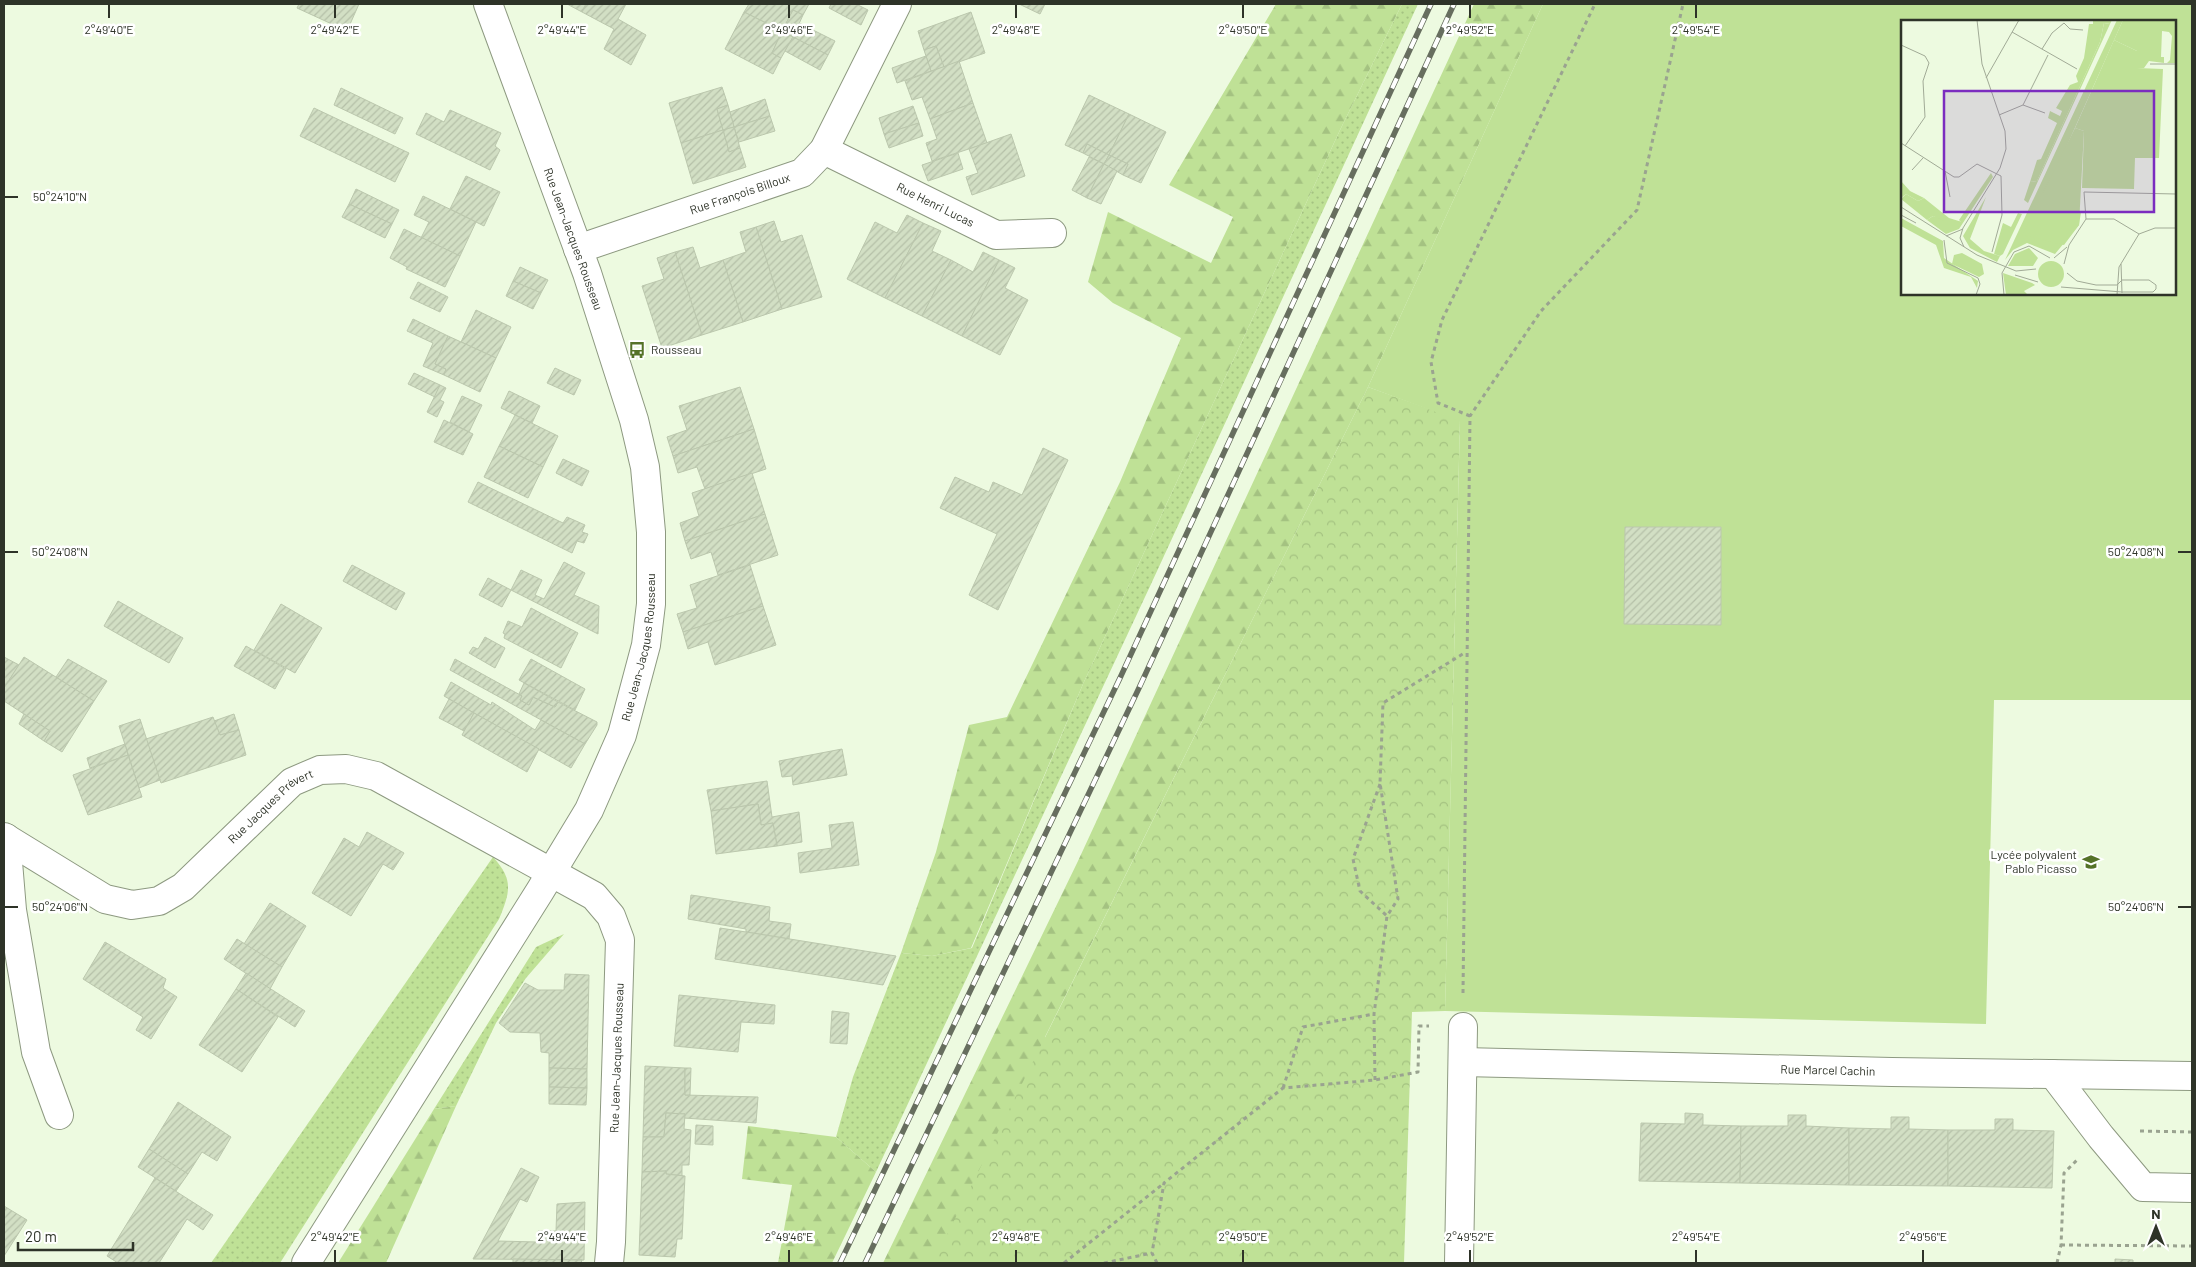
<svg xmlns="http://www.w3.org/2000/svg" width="2196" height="1267" font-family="Barlow,sans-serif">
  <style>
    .grass { fill: url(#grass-dots) }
    .forest { fill: url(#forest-firs) }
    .park { fill: url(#park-crowns) }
    .garden { fill: #bfe196; fill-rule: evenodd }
    .building { fill: url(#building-hatch); stroke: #bbc7ad }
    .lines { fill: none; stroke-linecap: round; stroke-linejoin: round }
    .minor-casing { stroke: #8d9980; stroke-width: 30 }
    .path { stroke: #9aa390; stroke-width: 3; stroke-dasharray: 4 4; stroke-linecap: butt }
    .minor { stroke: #fff; stroke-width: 28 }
    .rail-casing { stroke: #676e5f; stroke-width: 5.5 }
    .rail { stroke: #fff; stroke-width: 4; stroke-dasharray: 11; stroke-linecap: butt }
    .ticks { fill: none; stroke: #2e3328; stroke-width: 2 }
    .labels { text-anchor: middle; stroke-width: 5; stroke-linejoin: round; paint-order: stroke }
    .street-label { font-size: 12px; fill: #2e3328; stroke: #fff }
    .poi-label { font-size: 12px; fill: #2e3328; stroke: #fff; text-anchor: start }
    .inset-road { fill: none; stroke: #a1aa96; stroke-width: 1 }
    .view { fill: #7b2cbf; fill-opacity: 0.15; stroke: #7b2cbf; stroke-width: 2.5 }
    .inset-edge { fill: none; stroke: #2e3328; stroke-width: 2.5 }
    .ticks-label { font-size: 12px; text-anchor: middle; fill: #2e3328; stroke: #fff; stroke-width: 5; stroke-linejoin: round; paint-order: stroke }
  </style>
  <defs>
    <pattern id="grass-dots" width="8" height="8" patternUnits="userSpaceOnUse" patternTransform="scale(1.25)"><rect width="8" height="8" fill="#bfe196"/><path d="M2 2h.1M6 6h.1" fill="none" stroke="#a4c281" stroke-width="1.8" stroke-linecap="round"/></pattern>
    <pattern id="forest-firs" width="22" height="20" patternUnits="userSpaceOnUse" patternTransform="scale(1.25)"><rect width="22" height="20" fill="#bfe196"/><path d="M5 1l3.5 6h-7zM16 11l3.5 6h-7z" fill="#a4c281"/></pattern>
    <pattern id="park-crowns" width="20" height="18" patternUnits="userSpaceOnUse" patternTransform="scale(1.25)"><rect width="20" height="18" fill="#bfe196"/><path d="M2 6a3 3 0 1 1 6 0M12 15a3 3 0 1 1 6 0" fill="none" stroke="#a4c281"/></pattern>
    <pattern id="building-hatch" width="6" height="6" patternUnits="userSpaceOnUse" patternTransform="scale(1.25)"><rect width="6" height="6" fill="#d2dfc4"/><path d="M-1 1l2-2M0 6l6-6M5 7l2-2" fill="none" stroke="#b5c0a8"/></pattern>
  </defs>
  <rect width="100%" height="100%" fill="#edfae0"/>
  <!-- grass -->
  <g class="grass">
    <path d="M1402 4H1418L1152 582 876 1172 836 1137 853 1077 901 953 932 956 972 948 1083 684 1340 130Z"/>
    <path d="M493 857C514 880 510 892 499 919L280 1263H211Z"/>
    <path d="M564 934 526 978 496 1023 456 1106 434 1109 536 947Z"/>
  </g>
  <!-- forest -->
  <g class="forest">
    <path d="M1276 4H1402L1340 130 1083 684 971 948 932 956 901 953 936 852 969 725 1007 717 1120 482 1181 338 1113 303 1088 282 1108 212 1211 263 1233 217 1169 185Z"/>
    <path d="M1474 4H1543L1368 387 1045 1037 1051 1080 962 1263H883L1078 861Z"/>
    <path d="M456 1106 386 1263H338L434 1109Z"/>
    <path d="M748 1126 836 1137 876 1172 832 1263H778L792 1185 742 1179Z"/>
  </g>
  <!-- park -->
  <path class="park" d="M1368 387 1460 420 1445 1011 1412 1012 1404 1263H933Z"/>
  <!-- garden -->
  <path class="garden" d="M1543 4H2192V700H1994L1986 1024 1445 1011 1460 421 1368 387ZM1902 21H2175V294H1902Z"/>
  <!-- building -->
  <g class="building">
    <path d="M299 4H359L347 31 297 8Z"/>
    <path d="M567 4H586L582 12Z"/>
    <path d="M586 4H626L618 19 646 35 631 65 604 49 614 29 582 12Z"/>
    <path d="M749 4H809L803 15 793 10 782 31 744 12Z"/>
    <path d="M831 4H856L868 10 861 25 829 8Z"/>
    <path d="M1019 4H1045L1040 14Z"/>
    <path d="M793 10 803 15 793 37 782 31Z"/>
    <path d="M744 12 782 31 772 53 781 58 773 74 725 49Z"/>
    <path d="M971 12 985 53 944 67 936 46 924 50 918 31Z"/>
    <path d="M799 23 835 41 828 55 793 37Z"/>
    <path d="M782 31 793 37 781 58 772 53Z"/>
    <path d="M793 37 828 55 820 70 785 51Z"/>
    <path d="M936 46 944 67 931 71 924 50Z"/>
    <path d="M926 56 931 71 897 83 892 68Z"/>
    <path d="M959 61 973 103 930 119 922 97 912 100 905 81Z"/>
    <path d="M722 87 728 105 717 109 723 130 681 143 669 103Z"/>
    <path d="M341 88 403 118 395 134 334 105Z"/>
    <path d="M1089 95 1129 114 1109 155 1087 144 1083 153 1065 145Z"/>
    <path d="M765 99 770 116 734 127 730 112Z"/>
    <path d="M973 103 987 143 932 161 926 143 937 139 930 119Z"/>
    <path d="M728 105 734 127 723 130 717 109Z"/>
    <path d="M913 106 919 123 884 134 879 118Z"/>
    <path d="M314 108 409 153 395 182 300 136Z"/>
    <path d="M450 110 501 133 495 146 500 150 490 170 416 134 426 113 444 122Z"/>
    <path d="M1129 114 1166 132 1141 183 1123 175 1128 164 1109 155Z"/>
    <path d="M770 116 775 131 739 142 734 127Z"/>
    <path d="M919 123 923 136 889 148 884 134Z"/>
    <path d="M734 127 740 148 729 152 723 130Z"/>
    <path d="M723 130 729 152 740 148 746 167 693 184 681 143Z"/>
    <path d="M1011 134 1025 176 972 195 966 177 978 173 969 149Z"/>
    <path d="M1087 144 1109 155 1104 164 1083 153Z"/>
    <path d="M958 153 963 169 928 181 922 165Z"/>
    <path d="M1109 155 1128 164 1123 175 1104 164Z"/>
    <path d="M1089 157 1104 164 1087 198 1072 190Z"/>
    <path d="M1104 164 1117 171 1101 204 1087 198Z"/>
    <path d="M466 176 500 192 484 226 450 209Z"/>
    <path d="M356 189 399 210 392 224 349 204Z"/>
    <path d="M423 196 476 222 460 256 421 238 429 222 414 215Z"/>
    <path d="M349 204 392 224 385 238 342 217Z"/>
    <path d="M907 215 923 223 885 298 847 279 875 222 897 233Z"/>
    <path d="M774 221 781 242 802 235 822 297 782 309 756 227Z"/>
    <path d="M923 223 941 231 932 251 951 260 922 316 885 298Z"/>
    <path d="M756 227 782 309 743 322 723 260 746 252 740 232Z"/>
    <path d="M404 229 460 256 445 287 406 269 407 267 390 258Z"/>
    <path d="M693 247 700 268 723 260 743 322 702 335 675 252Z"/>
    <path d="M675 252 702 335 662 348 642 286 664 279 657 258Z"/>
    <path d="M983 252 999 260 962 336 922 316 951 260 973 272Z"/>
    <path d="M999 260 1015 268 1005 288 1028 300 1000 355 962 336Z"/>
    <path d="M520 267 548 280 541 293 513 281Z"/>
    <path d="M513 281 541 293 533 309 506 296Z"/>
    <path d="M418 282 448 297 440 312 410 298Z"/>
    <path d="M476 310 511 327 496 358 461 342Z"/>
    <path d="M413 319 448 336 435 364 446 369 444 375 423 366 433 343 407 331Z"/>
    <path d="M448 336 496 358 480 392 444 375 446 369 435 364Z"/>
    <path d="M555 368 581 380 574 395 547 383Z"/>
    <path d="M414 373 440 385 435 397 408 384Z"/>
    <path d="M440 385 446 388 440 400 444 402 437 417 427 412Z"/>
    <path d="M740 387 754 429 673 456 667 437 687 430 679 406Z"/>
    <path d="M509 391 540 406 532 423 501 408Z"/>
    <path d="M462 396 482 405 469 432 450 422Z"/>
    <path d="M515 415 558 436 543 467 499 446Z"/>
    <path d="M444 420 473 434 463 455 434 442Z"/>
    <path d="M754 429 766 469 705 489 697 467 678 473 673 456Z"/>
    <path d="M499 446 543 467 528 498 484 477Z"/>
    <path d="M1043 448 1068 460 998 610 969 595 997 534 940 508 955 477 989 492 993 482 1022 495Z"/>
    <path d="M563 459 589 471 582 486 556 473Z"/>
    <path d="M752 473 765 514 685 541 680 523 699 516 692 493Z"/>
    <path d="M478 482 563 523 567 517 585 525 582 532 588 534 584 543 577 541 572 553 468 502Z"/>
    <path d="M765 514 778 555 718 575 711 552 691 559 685 541Z"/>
    <path d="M1625 527H1721V625L1624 624Z"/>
    <path d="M564 562 585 573 574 595 599 606 598 634 511 590 521 570 542 580 535 595 544 599Z"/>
    <path d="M352 565 405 593 396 610 343 581Z"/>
    <path d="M750 565 763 606 683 632 677 614 697 608 690 585Z"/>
    <path d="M488 578 511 590 502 607 479 595Z"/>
    <path d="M118 601 183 638 169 663 104 626Z"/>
    <path d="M281 604 322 628 295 673 254 650Z"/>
    <path d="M763 606 776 645 715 665 708 642 688 649 683 632Z"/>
    <path d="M531 608 578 633 561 668 504 638 505 634 503 633 508 621 522 627Z"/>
    <path d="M485 637 505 648 495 668 469 653 473 647 478 649Z"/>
    <path d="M246 646 286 669 275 689 234 666Z"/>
    <path d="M4 657 19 665 4 688Z"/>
    <path d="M24 657 94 701 62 752 44 741 50 731 4 701V688Z"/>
    <path d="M68 659 107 681 94 701 56 677Z"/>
    <path d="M455 659 522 696 520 700 529 705 533 697 555 707 558 702 597 722V725L585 744 450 670Z"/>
    <path d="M531 659 585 689 575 710 519 680Z"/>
    <path d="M451 682 491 705 492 702 535 730 541 720 585 744 571 768 444 696Z"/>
    <path d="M524 683 558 702 555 707 533 697 529 705 520 700 522 696 519 694Z"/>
    <path d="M449 699 474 713 464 731 439 718Z"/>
    <path d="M474 713 539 749 527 772 462 735Z"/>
    <path d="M24 714 50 731 44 741 19 724Z"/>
    <path d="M234 714 239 730 220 735 214 721Z"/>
    <path d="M213 717 220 735 239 730 246 755 161 783 146 739Z"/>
    <path d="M140 719 160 780 139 788 119 726Z"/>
    <path d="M125 744 128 755 90 768 87 758Z"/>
    <path d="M842 749 847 775 793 785 792 776 782 777 779 761Z"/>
    <path d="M128 755 142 797 88 815 73 775Z"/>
    <path d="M767 781 772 817 799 812 802 842 777 846 773 823 761 825 758 804 711 811 707 790Z"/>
    <path d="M758 804 761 825 773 823 777 846 716 854 711 811Z"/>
    <path d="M853 822 859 865 800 873 798 853 832 848 829 825Z"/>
    <path d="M367 832 404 853 393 870 383 864 351 916 312 893 344 838 359 847Z"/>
    <path d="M691 895 770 907 769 921 791 924 789 939 746 932V929L688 919Z"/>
    <path d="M270 903 306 926 282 967 244 944Z"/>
    <path d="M720 928 746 932 896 956 883 985 715 959Z"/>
    <path d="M237 939 282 967 270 989 224 959Z"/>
    <path d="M105 942 166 979 163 988 177 997 151 1039 136 1030 143 1017 83 979Z"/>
    <path d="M246 973 305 1011 295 1027 236 989Z"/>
    <path d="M565 974 589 975 587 1069 549 1068V1053L541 1052 540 1033 510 1032 499 1023 525 983 538 990H564Z"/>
    <path d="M236 989 278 1017 242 1072 199 1045Z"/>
    <path d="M679 995 775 1005 774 1024 741 1022 738 1052 674 1046Z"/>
    <path d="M832 1011 849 1013 847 1044 830 1043Z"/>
    <path d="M645 1066 685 1068V1095L758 1097 756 1123 684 1118 685 1114 666 1113 664 1137H643Z"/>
    <path d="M549 1068 587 1069V1088L549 1087Z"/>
    <path d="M685 1068H691L690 1095H685Z"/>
    <path d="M549 1087 587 1088 586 1105 549 1104Z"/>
    <path d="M178 1102 231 1137 217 1161 202 1152 188 1174 149 1149Z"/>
    <path d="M666 1113 685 1114 684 1129 691 1130 689 1165H682V1176L666 1174V1171L642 1172 643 1137H664Z"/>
    <path d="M1685 1113 1703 1114V1125L1741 1126 1740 1183 1639 1181 1641 1123 1685 1124Z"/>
    <path d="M1788 1115H1806V1126L1849 1128V1185L1740 1183 1741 1126H1788Z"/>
    <path d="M1891 1117H1909V1129L1948 1130V1186L1849 1185V1128L1891 1129Z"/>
    <path d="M1995 1119H2013V1130L2054 1131 2052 1188 1948 1186V1130H1995Z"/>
    <path d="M696 1125 713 1126V1145L695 1144Z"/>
    <path d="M149 1149 188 1174 176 1191 138 1167Z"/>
    <path d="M521 1168 539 1177 527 1202 520 1199 498 1241 537 1242 538 1231H556L557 1204 585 1202 584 1260 473 1259Z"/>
    <path d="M666 1171V1174L685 1176 682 1239H677L675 1257 639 1255 642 1172Z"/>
    <path d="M155 1178 213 1215 203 1230 187 1219 159 1263H118L107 1256Z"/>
    <path d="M4 1206 27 1220 4 1256Z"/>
    <path d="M513 1259 582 1260 581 1263H513Z"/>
    <path d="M2115 1259 2133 1260V1263H2115Z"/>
  </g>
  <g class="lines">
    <!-- minor casing -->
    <g class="minor-casing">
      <g id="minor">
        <path id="s1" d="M824 150 996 235 1052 233"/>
        <path id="s2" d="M578 249 802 173 824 150 897 4"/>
        <path id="s3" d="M4 837 105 899 132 905 159 901 183 887 292 782 320 770 346 769 376 776 594 896 611 916 620 940 611 1242 609 1263"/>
        <path d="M6 838 12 910 36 1052 59 1115"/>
        <path id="s4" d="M1463 1062 1892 1072 2192 1076"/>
        <path d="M2053 1074 2101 1137 2143 1187 2192 1188"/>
        <path id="s5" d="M306 1263 540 891 589 810 622 735 646 645 651 604V532L645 467 634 420 587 273 488 4"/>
        <path d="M1459 1263 1463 1027"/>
      </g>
    </g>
    <!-- path -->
    <g class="path">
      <path d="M1470 416 1438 403 1431 362 1442 320 1595 4"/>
      <path d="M1380 784 1353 859 1360 891 1387 916"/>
      <path d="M1463 993 1470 416 1541 311 1637 210 1683 4"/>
      <path d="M1375 1080 1374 1014 1387 916 1398 899 1380 783 1383 703 1466 652"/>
      <path d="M1283 1088 1303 1027 1374 1014"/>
      <path d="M2140 1131 2192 1132"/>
      <path d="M2061 1245 2192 1246"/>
      <path d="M1064 1263 1163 1184"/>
      <path d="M1104 1263 1152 1253"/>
      <path d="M1157 1263 1152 1253 1164 1183 1283 1088 1375 1080 1418 1072 1419 1026H1429"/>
      <path d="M2057 1263 2061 1245 2064 1173 2077 1160"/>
    </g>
    <!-- minor -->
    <use href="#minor" class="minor"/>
    <!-- rail casing -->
    <g class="rail-casing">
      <g id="rail">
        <path d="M840 1263 1120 678 1431 4"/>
        <path d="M865 1263 1139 688 1454 4"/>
      </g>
    </g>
    <!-- rail -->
    <use href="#rail" class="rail"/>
  </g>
  <!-- ticks -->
  <path class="ticks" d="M109 5V18M335 5V18M562 5V18M789 5V18M1016 5V18M1243 5V18M1470 5V18M1696 5V18M5 197H18M5 552H18M2178 552H2191M5 907H18M2178 907H2191M335 1250V1262M562 1250V1262M789 1250V1262M1016 1250V1262M1243 1250V1262M1470 1250V1262M1696 1250V1262M1923 1250V1262"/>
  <!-- icons -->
  <defs>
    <g id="bus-bare" transform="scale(1.35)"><path d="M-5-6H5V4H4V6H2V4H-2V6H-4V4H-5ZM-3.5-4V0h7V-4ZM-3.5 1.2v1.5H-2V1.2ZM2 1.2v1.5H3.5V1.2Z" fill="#557228" stroke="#fff" stroke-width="2.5" paint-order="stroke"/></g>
    <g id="school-bare" transform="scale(1.35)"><path d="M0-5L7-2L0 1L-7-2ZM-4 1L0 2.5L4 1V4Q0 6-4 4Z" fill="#557228" stroke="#fff" stroke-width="2.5" paint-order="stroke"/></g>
  </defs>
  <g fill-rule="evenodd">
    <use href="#bus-bare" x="637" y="350"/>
    <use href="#school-bare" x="2091" y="862"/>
  </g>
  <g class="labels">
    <!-- street labels -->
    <g class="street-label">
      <text dy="4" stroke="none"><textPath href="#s2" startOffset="171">Rue François Billoux</textPath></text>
      <text dy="4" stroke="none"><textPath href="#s1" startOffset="124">Rue Henri Lucas</textPath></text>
      <text transform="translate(573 239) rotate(70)" y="4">Rue Jean-Jacques Rousseau</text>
      <text dy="4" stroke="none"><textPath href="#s5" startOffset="706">Rue Jean-Jacques Rousseau</textPath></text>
      <text dy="4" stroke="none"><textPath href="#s3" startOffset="321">Rue Jacques Prévert</textPath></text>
      <text transform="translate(617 1058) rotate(-88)" y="4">Rue Jean-Jacques Rousseau</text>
      <text dy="4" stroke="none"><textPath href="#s4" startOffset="365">Rue Marcel Cachin</textPath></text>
    </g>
    <!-- poi labels -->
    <g class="poi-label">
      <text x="651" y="354">Rousseau</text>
      <text x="2077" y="859" text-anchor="end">Lycée polyvalent<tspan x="2077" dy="14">Pablo Picasso</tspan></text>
    </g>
  </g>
  <!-- overview -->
  <g transform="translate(1901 20)">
    <rect width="275" height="275" fill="#edfae0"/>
    <path d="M222 0H275V43H266L269 40 271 16 268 12 261 11 260 37H263V43L248 41 243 48H236V31L213 20ZM203 3 209 4 127 183 123 180 129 162 136 161 199 22ZM90 153 92 157 58 209 45 214 26 200 32 196 60 202 58 200ZM0 161 9 171 23 178 17 181 5 174 0 178ZM117 193 121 194 102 234 99 236 93 234 102 203 110 207ZM0 198 42 221 43 238 77 261 76 268 70 257 43 248 35 225 0 206ZM137 254a13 13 0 1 1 26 0a13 13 0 1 1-26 0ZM102 253 131 263 134 265 123 271 127 275H105Z" fill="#bfe196"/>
    <path d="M192 0H211L209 4 203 3 199 22 136 161 129 162 136 140 140 139 156 103 147 98 149 91 159 96 161 91 155 88 169 65 177 62 175 56 183 38 188 4H192ZM216 0H222L131 204 180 192 178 205 154 234 126 223 112 230 104 240ZM5 174 17 181 23 178 48 198 61 202 56 209H50L44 201 32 196 26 200 0 179ZM85 177 69 219 83 231 99 236 96 242 69 228 62 216ZM128 228 137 238 132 246H107L114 234ZM61 233 81 244 83 254 78 257 51 244 53 235Z" fill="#bfe196"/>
    <path d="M174 108 183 111 178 205 163 225 121 215Z" fill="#bfe196"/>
    <path d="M213 20 236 31V48L262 49 258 138H234L233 169 181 168 183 111 174 108Z" fill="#bfe196"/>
    <path class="inset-road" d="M163 3 169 9 182 10M111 12 176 49M0 25 24 36 28 43 22 61 24 97 4 126M141 29 151 13 163 3M249 44H275M85 58 118 0M122 85 144 93M98 95 122 85 147 35M0 123 53 157H58L76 144 100 156 101 195 91 232M11 150 22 138M44 151 49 177M0 187 76 235 115 251 135 249M0 195 15 203M185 199H213L238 214 254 208H275M45 216 62 209M43 220 46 243 77 258 79 264 75 275M63 227 59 218 62 208 99 148 105 129 104 111 81 44 76 0M153 238 166 227M163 244 168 225 185 199 183 172 275 174M220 244 221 273M114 255 137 262M160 267 221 272H252L255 269V265L248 260H221L216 265H195L176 261 166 253M103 275 101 253 113 232 128 226 149 238M216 275 218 247 238 214"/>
    <path class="view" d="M43 71H253V192H43Z"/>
    <rect width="275" height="275" class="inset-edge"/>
  </g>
  <g class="ticks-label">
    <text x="109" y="34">2°49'40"E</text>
    <text x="335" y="34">2°49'42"E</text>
    <text x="562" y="34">2°49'44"E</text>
    <text x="789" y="34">2°49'46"E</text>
    <text x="1016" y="34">2°49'48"E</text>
    <text x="1243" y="34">2°49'50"E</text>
    <text x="1470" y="34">2°49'52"E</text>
    <text x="1696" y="34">2°49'54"E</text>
    <text x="60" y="201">50°24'10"N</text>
    <text x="60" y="556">50°24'08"N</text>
    <text x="2136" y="556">50°24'08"N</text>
    <text x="60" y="911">50°24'06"N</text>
    <text x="2136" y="911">50°24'06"N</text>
    <text x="335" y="1241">2°49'42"E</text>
    <text x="562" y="1241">2°49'44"E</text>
    <text x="789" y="1241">2°49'46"E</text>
    <text x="1016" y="1241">2°49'48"E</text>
    <text x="1243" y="1241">2°49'50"E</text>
    <text x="1470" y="1241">2°49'52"E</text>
    <text x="1696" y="1241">2°49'54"E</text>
    <text x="1923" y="1241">2°49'56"E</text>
  </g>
  <!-- border -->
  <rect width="2196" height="1267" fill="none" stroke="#2e3328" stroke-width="10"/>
  <!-- north arrow -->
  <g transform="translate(2156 1227)" stroke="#ffffff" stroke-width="4" paint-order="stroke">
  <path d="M0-4L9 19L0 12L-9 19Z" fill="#2e3328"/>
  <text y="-8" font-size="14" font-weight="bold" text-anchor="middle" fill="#2e3328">N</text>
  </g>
  <!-- scale -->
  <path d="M18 1242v8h115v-8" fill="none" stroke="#2e3328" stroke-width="2.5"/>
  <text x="25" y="1242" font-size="15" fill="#2e3328" stroke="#ffffff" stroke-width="4" paint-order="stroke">20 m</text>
</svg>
